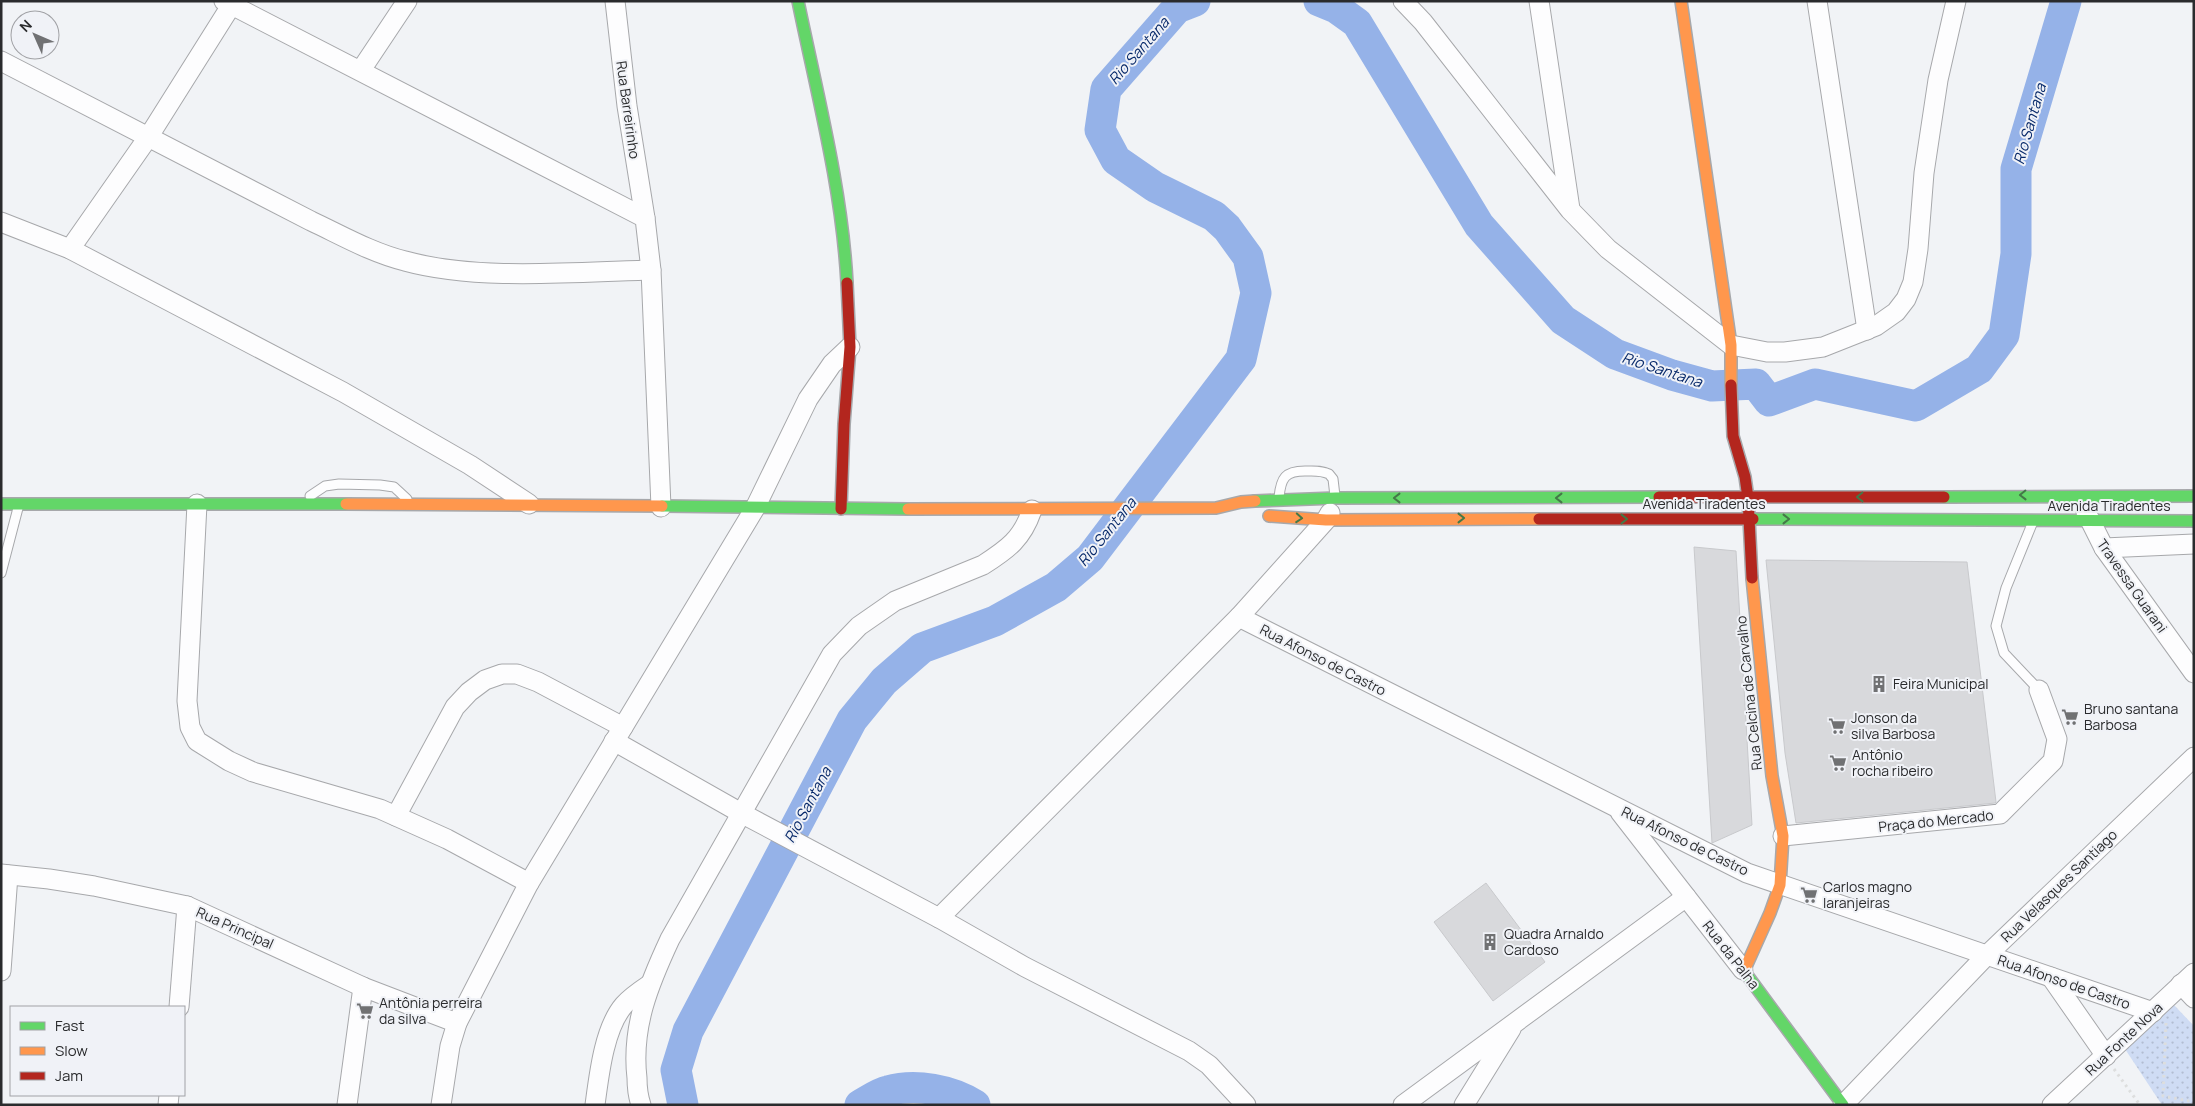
<svg xmlns="http://www.w3.org/2000/svg" width="2195" height="1106" font-family="Manrope,sans-serif">
  <style>
    .park { fill: url(#park-dots) }
    .lines { fill: none; stroke-linecap: round; stroke-linejoin: round }
    .river { stroke: #95b2e8; stroke-width: 31 }
    .building { fill: #d8d9dc; stroke: #c8c9cc }
    .lane-casing { stroke: #a7a8ab; stroke-width: 11 }
    .street-casing { stroke: #a7a8ab; stroke-width: 21 }
    .fast-casing { stroke: #a7a8ab; stroke-width: 14 }
    .slow-casing { stroke: #a7a8ab; stroke-width: 14 }
    .jam-casing { stroke: #a7a8ab; stroke-width: 14 }
    .path { stroke: #dddede; stroke-width: 3; stroke-dasharray: 2.5 4; stroke-linecap: butt }
    .lane { stroke: #fdfdfe; stroke-width: 9 }
    .street { stroke: #fdfdfe; stroke-width: 19 }
    .fast { stroke: #63d668; stroke-width: 11 }
    .slow { stroke: #ff974d; stroke-width: 11 }
    .jam { stroke: #b3261e; stroke-width: 11 }
    .oneway { stroke: #447848 }
    .labels { text-anchor: middle; stroke-width: 4; stroke-linejoin: round; paint-order: stroke }
    .street-label { font-size: 14px; fill: #2a2b2d; stroke: #f0f2f7 }
    .poi-label { font-size: 14px; fill: #2a2b2d; stroke: #f0f2f7; text-anchor: start }
    .water-label { font-size: 15px; font-style: italic; fill: #07296a; stroke: #f0f2f7 }
  </style>
  <defs>
    <pattern id="park-dots" width="8" height="8" patternUnits="userSpaceOnUse" patternTransform="scale(1.25)"><rect width="8" height="8" fill="#cfdcf4"/><path d="M2 2h.1M6 6h.1" fill="none" stroke="#b2bdd2" stroke-width="1.8" stroke-linecap="round"/></pattern>
  </defs>
  <rect width="100%" height="100%" fill="#f1f3f6"/>
  <!-- park -->
  <path class="park" d="M2173 1004 2194 1026V1105H2162L2125 1049Z"/>
  <g class="lines">
    <!-- river -->
    <g class="river">
      <path d="M1319 1 1336 8 1357 23 1479 225 1563 320 1615 354 1672 375 1712 386 1756 384 1769 401 1815 384 1916 406 1979 369 2004 335 2016 254V169L2066 1"/>
      <path d="M683 1105 676 1070 688 1031 852 720 884 681 922 648 995 621 1056 587 1090 558 1241 359 1256 293 1248 257 1227 228 1214 216 1155 187 1116 160 1100 130 1106 89 1177 8 1195 1"/>
      <path d="M860 1105C869 1100 879 1093 888 1091 916 1083 951 1090 975 1105"/>
    </g>
  </g>
  <!-- building -->
  <g class="building">
    <path d="M1694 547 1736 551 1752 825 1712 843Z"/>
    <path d="M1766 560 1967 562 1996 802 1995 803 1796 823 1785 753Z"/>
    <path d="M1486 883 1545 962 1493 1001 1434 922Z"/>
  </g>
  <g class="lines">
    <!-- lane casing -->
    <g class="lane-casing">
      <g id="lane">
        <path d="M310 496 325 486 339 484 380 485 394 487 407 499"/>
        <path d="M1279 497C1281 478 1285 471 1305 471 1314 471 1321 470 1329 474L1333 479 1335 496"/>
        <path d="M2032 524 2006 588 1996 626 2004 653 2039 690"/>
        <path d="M1 573 18 508"/>
      </g>
    </g>
    <!-- street casing -->
    <g class="street-casing">
      <g id="street">
        <path d="M224 1 645 218 651 270 661 507"/>
        <path d="M615 1 627 106 645 218"/>
        <path d="M1403 1 1423 22 1570 210 1608 249 1731 345 1767 352H1785L1823 347 1876 326 1896 312 1906 299 1913 282 1918 249 1924 173 1938 80 1956 1"/>
        <path d="M1539 1 1570 209"/>
        <path d="M1817 1 1867 330"/>
        <path d="M1 61 311 221C341 235 372 253 405 261 478 281 574 272 651 270"/>
        <path d="M361 70 407 1"/>
        <path d="M1 222 70 249 343 392 470 465 529 504"/>
        <path d="M70 249 149 136 234 1"/>
        <path d="M197 504 187 701 190 727 197 741 229 761 253 772 380 809 447 839 529 883"/>
        <path d="M2086 512 2104 548 2194 673"/>
        <path d="M2104 548 2194 544"/>
        <path d="M1239 617 1747 873 2153 1012"/>
        <path d="M614 741 741 813 939 918 1025 967 1189 1051 1209 1065 1246 1105"/>
        <path d="M1620 812 1743 970"/>
        <path d="M396 816 455 707 469 692 485 680 502 674H517L538 682 623 727"/>
        <path d="M1783 836 2000 814 2053 761 2057 739 2039 690"/>
        <path d="M1 874 49 879 94 886 187 906 363 987 457 1023"/>
        <path d="M939 918 1239 617 1326 520 1330 513"/>
        <path d="M1 971 8 875"/>
        <path d="M2051 977 2106 1056"/>
        <path d="M2181 984 2194 998"/>
        <path d="M179 1007 187 906"/>
        <path d="M168 1105 169 1095"/>
        <path d="M347 1105 363 987"/>
        <path d="M441 1105 450 1046 457 1023 529 883 755 508 808 399 832 364 850 347"/>
        <path d="M595 1105C599 1075 604 1028 624 1005 631 997 640 991 649 985"/>
        <path d="M641 1105C638 1096 637 1087 637 1078 631 1027 649 984 670 939L832 654 859 626 895 601 983 565C1008 549 1022 539 1032 510"/>
        <path d="M1403 1105 1686 897"/>
        <path d="M1464 1105 1511 1029"/>
        <path d="M1843 1105 1986 956 2194 757"/>
        <path d="M2052 1105 2194 973"/>
      </g>
    </g>
    <!-- fast casing -->
    <g class="fast-casing">
      <g id="fast">
        <path d="M798 1C817 94 842 188 847 283"/>
        <path d="M1944 497 2194 496"/>
        <path d="M1255 501 1336 498 1659 497"/>
        <path d="M1 504H346"/>
        <path d="M662 506 908 509"/>
        <path d="M1753 519 2194 521"/>
        <path d="M1744 971 1843 1105"/>
      </g>
    </g>
    <!-- slow casing -->
    <g class="slow-casing">
      <g id="slow">
        <path d="M1681 1 1731 345V385"/>
        <path d="M346 504 662 506"/>
        <path d="M908 509 1216 508 1241 502 1255 501"/>
        <path d="M1269 516 1326 520 1539 519"/>
        <path d="M1744 971 1770 913 1780 885 1783 836 1772 776 1752 578"/>
      </g>
    </g>
    <!-- jam casing -->
    <g class="jam-casing">
      <g id="jam">
        <path d="M1731 385 1733 436 1745 477 1748 498 1752 578"/>
        <path d="M1659 497H1944"/>
        <path d="M841 509 844 424 850 347 847 283"/>
        <path d="M1539 519H1753"/>
      </g>
    </g>
    <!-- path -->
    <g class="path">
      <path d="M2166 1023 2163 1096 2194 1102"/>
      <path d="M2114 1069 2140 1105"/>
    </g>
    <!-- lane -->
    <use href="#lane" class="lane"/>
    <!-- street -->
    <use href="#street" class="street"/>
    <!-- fast -->
    <use href="#fast" class="fast"/>
    <!-- slow -->
    <use href="#slow" class="slow"/>
    <!-- jam -->
    <use href="#jam" class="jam"/>
  </g>
  <!-- one-way arrows -->
  <defs><path id="oneway-chevron" d="M-2-3.5L2.5 0L-2 3.5" fill="none" stroke-width="1.6" stroke-linecap="round" stroke-linejoin="round" transform="scale(1.25)"/></defs>
  <g class="oneway">
    <use href="#oneway-chevron" transform="translate(2023 495) rotate(179)"/>
    <use href="#oneway-chevron" transform="translate(1860 497) rotate(179)"/>
    <use href="#oneway-chevron" transform="translate(1397 498) rotate(180)"/>
    <use href="#oneway-chevron" transform="translate(1559 498) rotate(180)"/>
    <use href="#oneway-chevron" transform="translate(1299 518) rotate(4)"/>
    <use href="#oneway-chevron" transform="translate(1461 518)"/>
    <use href="#oneway-chevron" transform="translate(1624 519)"/>
    <use href="#oneway-chevron" transform="translate(1786 519)"/>
  </g>
  <!-- icons -->
  <defs>
    <g id="building-bare" transform="scale(1.35)"><path d="M-4-6H4V6H1V3H-1V6H-4ZM-2.5-4.3h1.7v1.8h-1.7ZM.8-4.3h1.7v1.8H.8ZM-2.5-1h1.7V.8h-1.7ZM.8-1h1.7V.8H.8Z" fill="#707173" stroke="#f0f2f7" stroke-width="2.5" paint-order="stroke"/></g>
    <g id="supermarket-bare" transform="scale(1.35)"><path d="M-6-5.5h2.5l.6 2H6L4.5 2H-2.5L-4.4-4H-6ZM-1.5 3.2a1.3 1.3 0 1 0 .1 0ZM3 3.2a1.3 1.3 0 1 0 .1 0Z" fill="#707173" stroke="#f0f2f7" stroke-width="2.5" paint-order="stroke"/></g>
  </defs>
  <g fill-rule="evenodd">
    <use href="#building-bare" x="1879" y="684"/>
    <use href="#supermarket-bare" x="2070" y="717"/>
    <use href="#supermarket-bare" x="1837" y="726"/>
    <use href="#supermarket-bare" x="1838" y="763"/>
    <use href="#supermarket-bare" x="1809" y="895"/>
    <use href="#building-bare" x="1490" y="942"/>
    <use href="#supermarket-bare" x="365" y="1011"/>
  </g>
  <g class="labels">
    <!-- street labels -->
    <g class="street-label">
      <text transform="translate(628 110) rotate(82)" y="5">Rua Barreirinho</text>
      <text x="1704" y="509">Avenida Tiradentes</text>
      <text x="2109" y="511">Avenida Tiradentes</text>
      <text transform="translate(2132 586) rotate(55)" y="5">Travessa Guarani</text>
      <text transform="translate(1323 660) rotate(27)" y="5">Rua Afonso de Castro</text>
      <text transform="translate(1749 693) rotate(-96)" y="5">Rua Celcina de Carvalho</text>
      <text transform="translate(1936 821) rotate(-6)" y="5">Praça do Mercado</text>
      <text transform="translate(1685 841) rotate(26)" y="5">Rua Afonso de Castro</text>
      <text transform="translate(2059 886) rotate(-44)" y="5">Rua Velasques Santiago</text>
      <text transform="translate(235 928) rotate(24)" y="5">Rua Principal</text>
      <text transform="translate(1731 955) rotate(52)" y="5">Rua da Palha</text>
      <text transform="translate(2064 982) rotate(19)" y="5">Rua Afonso de Castro</text>
      <text transform="translate(2124 1039) rotate(-43)" y="5">Rua Fonte Nova</text>
    </g>
    <!-- poi labels -->
    <g class="poi-label">
      <text x="1893" y="689">Feira Municipal</text>
      <text x="2084" y="714">Bruno santana<tspan x="2084" dy="16">Barbosa</tspan></text>
      <text x="1851" y="723">Jonson da<tspan x="1851" dy="16">silva Barbosa</tspan></text>
      <text x="1852" y="760">Antônio<tspan x="1852" dy="16">rocha ribeiro</tspan></text>
      <text x="1823" y="892">Carlos magno<tspan x="1823" dy="16">laranjeiras</tspan></text>
      <text x="1504" y="939">Quadra Arnaldo<tspan x="1504" dy="16">Cardoso</tspan></text>
      <text x="379" y="1008">Antônia perreira<tspan x="379" dy="16">da silva</tspan></text>
    </g>
    <!-- water labels -->
    <g class="water-label">
      <text transform="translate(1139 51) rotate(-49)" y="5">Rio Santana</text>
      <text transform="translate(2030 124) rotate(-74)" y="5">Rio Santana</text>
      <text transform="translate(1662 370) rotate(18)" y="5">Rio Santana</text>
      <text transform="translate(1107 532) rotate(-51)" y="5">Rio Santana</text>
      <text transform="translate(808 805) rotate(-62)" y="5">Rio Santana</text>
    </g>
  </g>
  <!-- border -->
  <rect width="2195" height="1106" fill="none" stroke="#2a2b2d" stroke-width="5"/>
  <!-- legend -->
  <rect x="10" y="1006" width="175" height="90" fill="#f0f2f7" stroke="#a1a2a6"/>
  <rect x="20" y="1022" width="25" height="8" fill="#63d668" stroke="#a1a2a6"/>
  <text x="55" y="1031" font-size="15" fill="#2a2b2d">Fast</text>
  <rect x="20" y="1047" width="25" height="8" fill="#ff974d" stroke="#a1a2a6"/>
  <text x="55" y="1056" font-size="15" fill="#2a2b2d">Slow</text>
  <rect x="20" y="1072" width="25" height="8" fill="#b3261e" stroke="#a1a2a6"/>
  <text x="55" y="1081" font-size="15" fill="#2a2b2d">Jam</text>
  <!-- north arrow -->
  <g transform="translate(35 35) rotate(315)"><circle r="24" fill="#f0f2f7" stroke="#a1a2a6"/>
  <path d="M0-4L9 19L0 12L-9 19Z" fill="#707173"/>
  <text y="-8" font-size="14" font-weight="bold" text-anchor="middle" fill="#2a2b2d">N</text>
  </g>
</svg>
